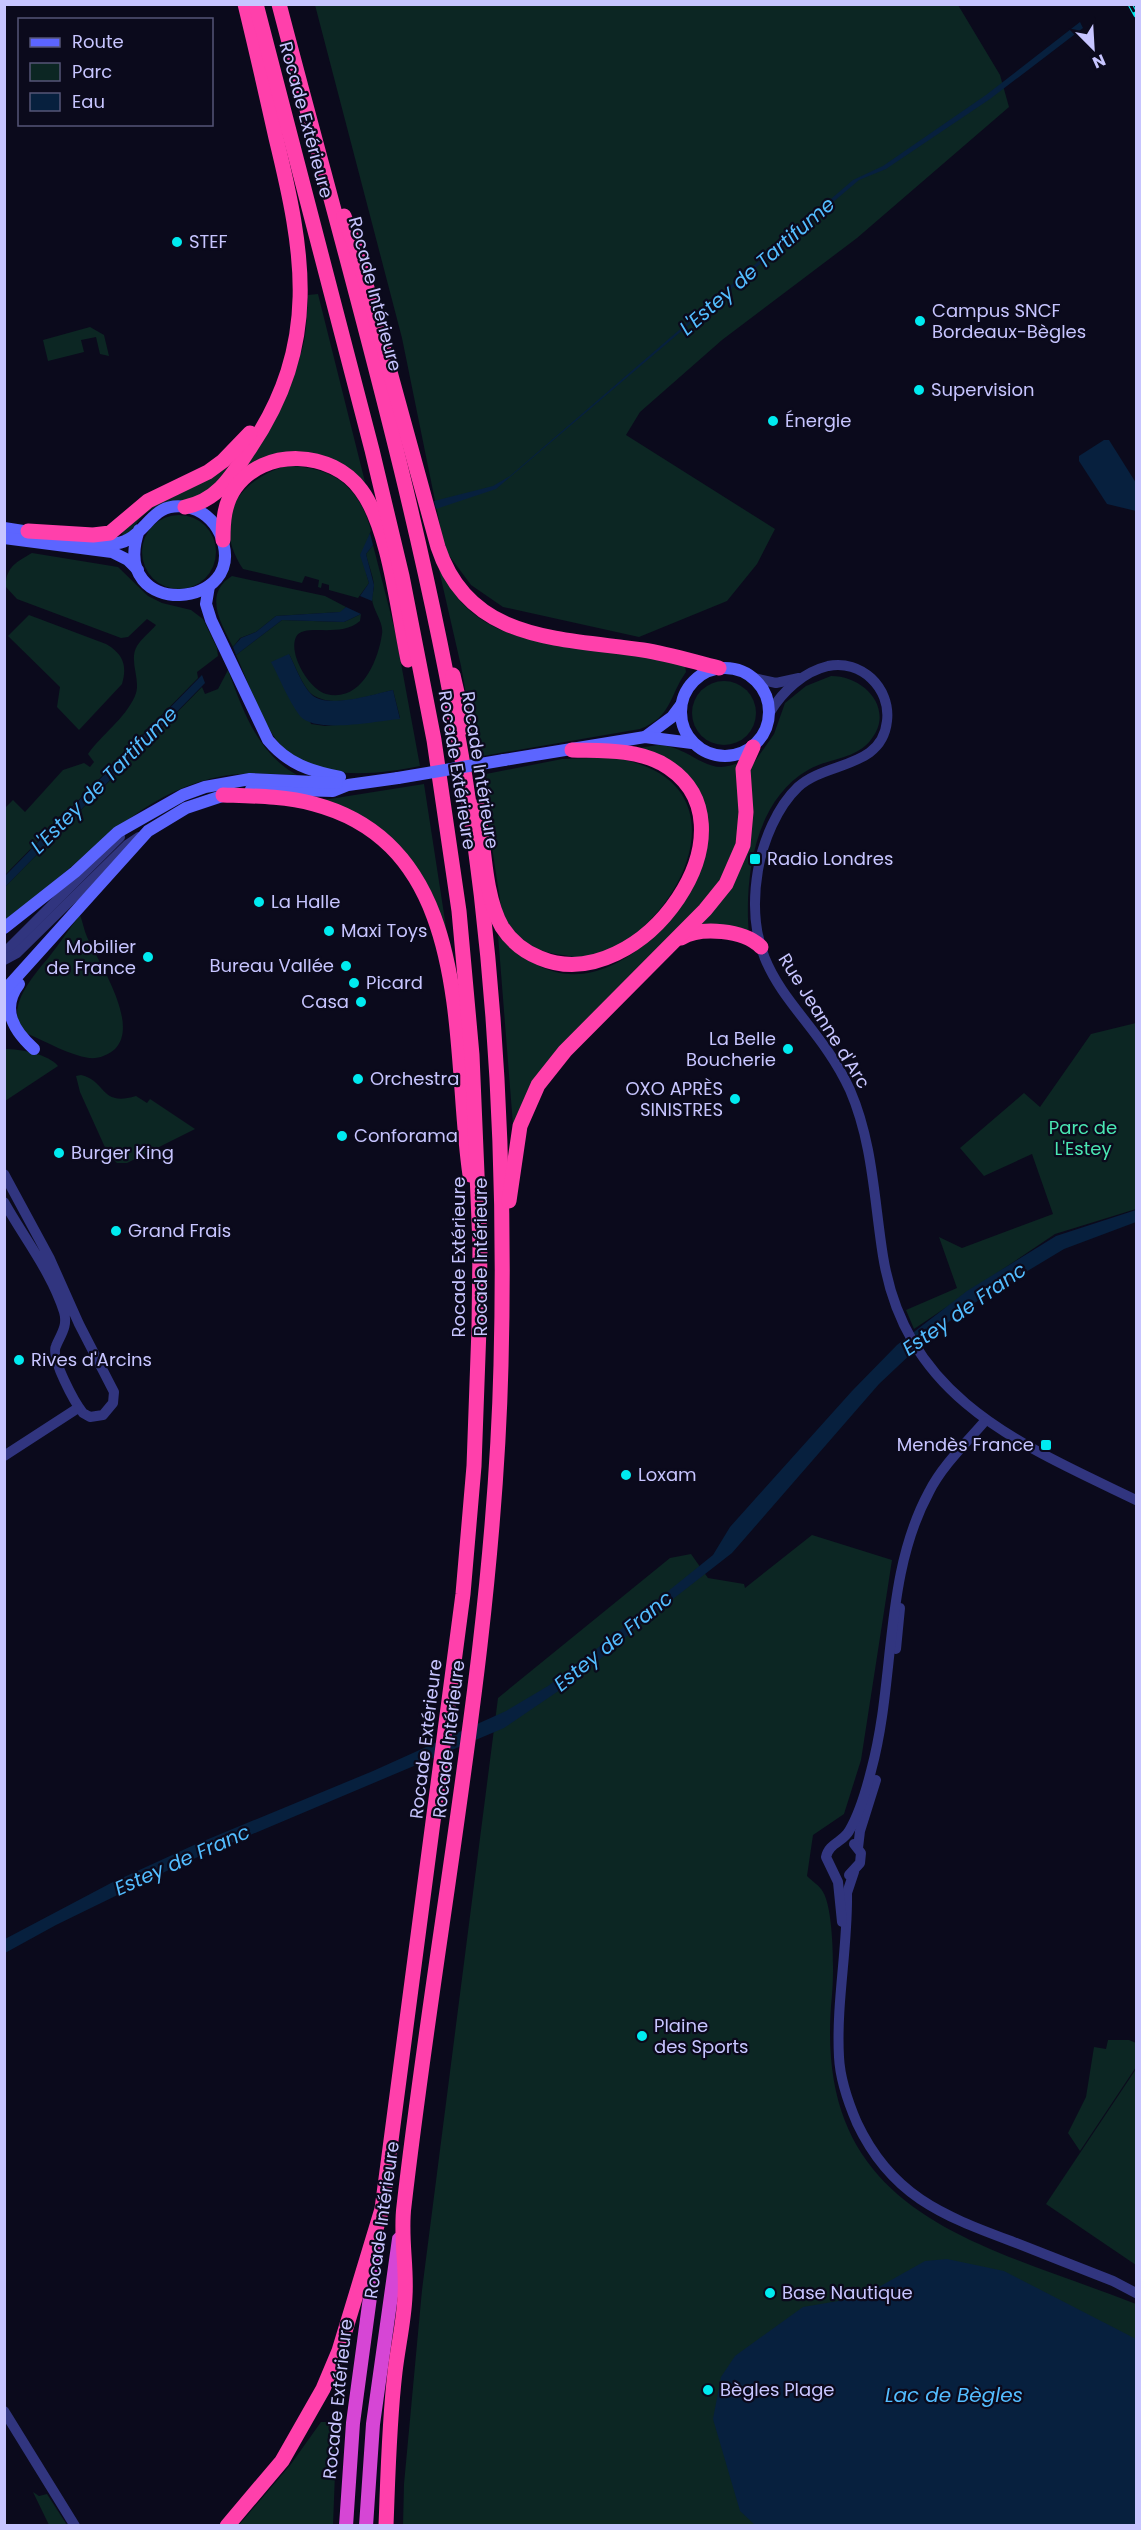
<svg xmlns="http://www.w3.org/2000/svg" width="1141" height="2530" font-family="Poppins,sans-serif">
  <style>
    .green { fill: #0c2623; fill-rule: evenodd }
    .water { fill: #07203e }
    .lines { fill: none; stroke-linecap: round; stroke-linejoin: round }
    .tertiary { stroke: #31357f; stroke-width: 10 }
    .secondary { stroke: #5c65ff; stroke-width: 12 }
    .trunk { stroke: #d646d5; stroke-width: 14 }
    .motorway { stroke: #ff40ab; stroke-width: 15 }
    .rail-casing { stroke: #00ebf0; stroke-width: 5 }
    .rail { stroke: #0b0a1c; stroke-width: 3; stroke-dasharray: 9; stroke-linecap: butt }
    .secondary-bridge { stroke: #5c65ff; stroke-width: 12 }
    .poi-dot { fill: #00ebf0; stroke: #0b0a1c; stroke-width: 2 }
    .labels { text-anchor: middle; stroke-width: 4.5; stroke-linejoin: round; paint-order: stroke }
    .street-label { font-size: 18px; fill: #c7c5ff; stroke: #0b0a1c }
    .poi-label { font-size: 18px; fill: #c7c5ff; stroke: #0b0a1c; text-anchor: start }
    .park-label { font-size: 18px; fill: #4ae6b2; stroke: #0b0a1c }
    .water-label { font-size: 20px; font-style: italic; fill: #53bdff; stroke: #0b0a1c }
  </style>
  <rect width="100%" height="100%" fill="#0b0a1c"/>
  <!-- green -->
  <g class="green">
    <path d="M315 5H958L1000 75 1009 107 857 238 722 340 640 412 626 435 775 529 757 564 727 601 639 637 503 607 471 585 445 550 402 338Z"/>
    <path d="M318 294 366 486 311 454 233 481C263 438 290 396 303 346 307 330 307 311 308 295Z"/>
    <path d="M90 327 104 335 109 356 100 354 96 337 81 340 84 352 48 361 43 340Z"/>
    <path d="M226 466 227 468 207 497C186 500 159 500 143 516 135 523 132 532 123 538L122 532 143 512Z"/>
    <path d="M285 466C331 466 358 484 371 530 364 550 362 562 369 583L358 598 329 590V585L322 583 321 588 318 587 319 580 305 576 302 583 243 569C212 522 235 482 285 466Z"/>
    <circle cx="179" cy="552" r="37"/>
    <path d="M373 545 395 631 420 766C374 775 313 783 278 742 262 722 247 679 236 655L282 620 344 622 361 614 360 621C339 639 304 622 296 637 288 654 309 689 326 694 361 703 378 661 382 634 384 622 373 611 372 599 372 595 374 590 374 585 373 575 368 564 366 554ZM289 654C295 665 303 688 313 695 334 709 371 695 393 690L400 718 325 726 311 724Z"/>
    <path d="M32 553 118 567 148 596 162 603 191 610 203 619 217 648 218 656 197 672 198 678 5 875V808L13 800 25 812 63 770 84 763 90 767 94 762 88 754C102 734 124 720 135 696 142 680 128 661 137 646 141 639 150 632 156 625L147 619 128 637 121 638 17 599 6 587C5 568 16 562 32 553Z"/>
    <path d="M437 561C445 577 452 594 466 607 508 648 577 645 632 654 650 657 668 662 685 666L686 672C669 696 672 717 640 729L477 757 461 666Z"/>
    <path d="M232 576 325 596 346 607 341 612 276 616 256 632 240 638 233 647C222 625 202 594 232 576Z"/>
    <path d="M29 615 106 644C122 653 128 665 122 684L79 730 57 707 60 687 8 636Z"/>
    <path d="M228 670C243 710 257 753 297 775 272 774 248 772 223 776 154 788 105 838 55 881 39 895 21 908 5 921V887L202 687 205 694 218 689Z"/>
    <path d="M831 676C865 676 896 710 870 741 854 760 828 758 808 770 754 801 744 879 749 935L694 927 741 864 746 774 774 734 785 703 806 686Z"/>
    <circle cx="724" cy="713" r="32"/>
    <path d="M658 745C685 746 701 767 721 767 727 767 734 764 740 763L742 834 720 887 581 1027 513 1125 498 935C518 954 540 972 569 974 619 978 673 926 693 885 695 880 699 874 700 868 702 844 696 815 694 790L625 750Z"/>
    <path d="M593 758C603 758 615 757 625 760 732 784 694 893 627 940 616 947 599 958 585 958 578 958 570 956 563 955 534 952 516 939 502 913L481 775 562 759Z"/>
    <path d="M424 784 450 953 411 866 317 801Z"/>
    <path d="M80 915C83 923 84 930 87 937 99 963 140 1024 115 1049 108 1055 99 1059 89 1058 69 1055 47 1042 28 1034 0 1013 33 976 49 957 60 943 69 929 80 915Z"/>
    <path d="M1136 1023V1209L1055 1234 914 1329 906 1310 957 1288 939 1237 962 1248 1053 1214 1032 1154 984 1176 960 1148 1024 1093 1040 1107 1091 1034Z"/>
    <path d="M5 1049C20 1049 48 1054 58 1066L5 1101Z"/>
    <path d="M81 1075C107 1081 100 1107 136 1096L147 1103 150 1099 195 1129 127 1163H117L108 1154 80 1092 76 1076Z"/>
    <path d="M812 1535 892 1560 861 1760 844 1814 813 1835 807 1876C812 1881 820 1886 823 1892 834 1910 834 1974 832 1995 810 2214 974 2241 1136 2304V2525L403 2526 404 2484 422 2290 498 1698 670 1558 691 1554 708 1578 744 1584 745 1588Z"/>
    <path d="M1108 2040H1129L1136 2043V2067L1080 2151 1068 2133 1086 2097 1094 2047 1106 2049Z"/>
    <path d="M1136 2069V2265L1046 2204Z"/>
    <path d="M321 2422H337L333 2525H239L291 2464Z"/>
    <path d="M33 2492 39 2496 47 2494 67 2525H49Z"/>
  </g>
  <!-- water -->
  <g class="water">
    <path d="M1080 22 1083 28 990 99 886 169 859 180 496 489 436 509 434 501 493 486 510 476 853 180 883 166 986 95Z"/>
    <path d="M1104 440H1109L1136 483V511L1107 504 1079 461V456Z"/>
    <path d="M370 533 373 545 366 554 374 585 372 601 360 596 369 583 360 555Z"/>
    <path d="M346 607 361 614 344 622 282 620 236 655 233 647 241 638 256 632 276 616 340 612Z"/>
    <path d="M289 654C295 665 302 686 312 695 328 709 374 694 393 690L400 719C377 721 315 734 300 716 288 700 280 679 271 662Z"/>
    <path d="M202 675 205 683 5 887V876Z"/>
    <path d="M1136 1210V1222L1064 1249 976 1302 932 1334 879 1384 732 1553 646 1620 579 1677 504 1728 179 1865 56 1925 5 1953V1939L111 1883 194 1845 373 1771 506 1711 548 1686 589 1655 713 1555 730 1527 852 1391 897 1345 967 1291 1056 1236Z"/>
    <path d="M947 2259 1004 2271 1136 2339V2525L754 2524 740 2511 713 2419 721 2377 735 2356 803 2307 850 2299 877 2288 925 2261Z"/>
  </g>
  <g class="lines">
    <!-- tertiary -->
    <g class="tertiary">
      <path d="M754 678 776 683 799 678"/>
      <path d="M770 712C783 691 803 672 828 666 861 659 891 688 887 721 882 769 826 761 798 787 777 807 763 841 758 870 739 982 811 1005 850 1090 873 1143 874 1200 883 1256 906 1399 1020 1444 1136 1500"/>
      <path d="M4 956 8 949 120 837"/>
      <path d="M4 960 17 953 127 845 139 837"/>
      <path d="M4 1174 50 1259 79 1324 114 1392 113 1403 103 1415 90 1417 83 1413C75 1403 50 1358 56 1346 61 1334 68 1326 64 1312 52 1273 24 1238 4 1202"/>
      <path d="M4 1456 78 1408"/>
      <path d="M896 1649 900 1608"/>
      <path d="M858 1848 860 1831 876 1780"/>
      <path d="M854 1872 847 1893C848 1947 836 2002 839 2057 840 2079 848 2102 857 2123 891 2195 941 2215 1011 2241 1045 2254 1079 2268 1113 2281L1136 2293"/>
      <path d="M849 1875 860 1863 861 1853 854 1844"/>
      <path d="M842 1922 838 1882 826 1857C829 1843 843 1842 849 1831 860 1813 866 1791 871 1771 896 1680 883 1577 929 1492 942 1466 966 1443 985 1421"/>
      <path d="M4 2411 75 2526"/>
    </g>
    <!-- secondary -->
    <g class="secondary">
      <path d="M4 528 36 533"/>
      <path d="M4 538 112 552 128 560 138 570"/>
      <path d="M80 540C96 542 114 548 129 539 150 527 154 502 186 507 201 509 214 520 220 534 253 611 107 621 139 530"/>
      <path d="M209 586 206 604 211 620 268 740C288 764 310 771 340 777"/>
      <circle cx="725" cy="712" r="44"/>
      <path d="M645 737 672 717 681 705"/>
      <path d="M504 760 645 737 692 743"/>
      <path d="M251 789 333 791 348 785 398 778"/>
      <path d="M4 928 75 872 118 832 183 795 205 787 250 779 337 783"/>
      <path d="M19 984C0 1009 14 1031 34 1049"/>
      <path d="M4 991 148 831 186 808 231 793"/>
    </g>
    <!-- trunk -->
    <g class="trunk">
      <path d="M346 2526 353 2423 378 2238"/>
      <path d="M366 2526 373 2424 399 2239"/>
    </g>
    <!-- motorway -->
    <g class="motorway">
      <path d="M279 4C346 260 422 516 465 777 496 971 506 1169 501 1365 494 1648 436 1926 404 2206 400 2236 407 2266 405 2296 404 2321 398 2346 395 2372 389 2423 388 2474 386 2526"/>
      <path d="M344 216 358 255 438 547C469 642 560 638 643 650 669 654 694 662 719 668"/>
      <path d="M185 507C219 500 232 475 250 448 321 343 304 253 276 138 266 93 256 49 245 4"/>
      <path d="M28 531 93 535 110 533 148 501 208 472 223 461 250 433"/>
      <path d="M223 540C223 522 224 504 235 488 264 447 332 450 361 490 389 527 398 613 408 660"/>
      <path d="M453 675 465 727"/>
      <path d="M223 795C254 796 285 796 314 804 477 847 451 1047 470 1175"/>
      <path d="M478 807C484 843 484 896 502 927 511 941 525 952 540 958 640 1000 768 822 661 763 634 749 601 751 572 750"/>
      <path d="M681 938C701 926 744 930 761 947"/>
      <path d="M509 1201 520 1126 538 1085 565 1051 705 910 726 884 743 845 746 812 743 769 753 747"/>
      <path d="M227 2526 282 2461 323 2389 339 2351 382 2209 463 1594 474 1466 479 1328 480 1245 472 1055 459 911 434 740 402 576 372 450 256 4"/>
    </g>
    <!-- rail casing -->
    <g class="rail-casing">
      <path id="rail" d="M1130 4 1136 15"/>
    </g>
    <!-- rail -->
    <use href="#rail" class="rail"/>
    <!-- secondary-bridge -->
    <path class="secondary-bridge" d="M398 778 504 760"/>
  </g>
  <!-- markers -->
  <g class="poi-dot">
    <circle cx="177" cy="242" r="6"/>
    <circle cx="920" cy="321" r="6"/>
    <circle cx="919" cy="390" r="6"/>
    <circle cx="773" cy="421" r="6"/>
    <rect x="749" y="853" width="12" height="12" rx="3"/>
    <circle cx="259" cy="902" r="6"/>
    <circle cx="329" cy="931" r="6"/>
    <circle cx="148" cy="957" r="6"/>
    <circle cx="346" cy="966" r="6"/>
    <circle cx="354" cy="983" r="6"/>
    <circle cx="361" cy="1002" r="6"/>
    <circle cx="788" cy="1049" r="6"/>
    <circle cx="358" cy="1079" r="6"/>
    <circle cx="735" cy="1099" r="6"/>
    <circle cx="342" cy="1136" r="6"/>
    <circle cx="59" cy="1153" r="6"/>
    <circle cx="116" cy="1231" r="6"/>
    <circle cx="19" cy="1360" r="6"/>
    <rect x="1040" y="1439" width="12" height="12" rx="3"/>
    <circle cx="626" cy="1475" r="6"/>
    <circle cx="642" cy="2036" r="6"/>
    <circle cx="770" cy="2293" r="6"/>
    <circle cx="708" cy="2390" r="6"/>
  </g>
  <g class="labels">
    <!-- street labels -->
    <g class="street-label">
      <text transform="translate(306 120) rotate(75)" y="6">Rocade Extérieure</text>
      <text transform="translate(375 294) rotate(75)" y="6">Rocade Intérieure</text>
      <text transform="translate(457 770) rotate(81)" y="6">Rocade Extérieure</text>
      <text transform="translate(480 770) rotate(81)" y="6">Rocade Intérieure</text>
      <text transform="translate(824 1021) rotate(58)" y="6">Rue Jeanne d'Arc</text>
      <text transform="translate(459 1257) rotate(-90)" y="6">Rocade Extérieure</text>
      <text transform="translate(481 1257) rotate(-90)" y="6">Rocade Intérieure</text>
      <text transform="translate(426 1739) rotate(-83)" y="6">Rocade Extérieure</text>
      <text transform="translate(449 1739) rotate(-83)" y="6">Rocade Intérieure</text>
      <text transform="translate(382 2220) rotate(-82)" y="6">Rocade Intérieure</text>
      <text transform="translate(338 2399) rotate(-84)" y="6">Rocade Extérieure</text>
    </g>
    <!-- poi labels -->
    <g class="poi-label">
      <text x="189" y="248">STEF</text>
      <text x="932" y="317">Campus SNCF<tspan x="932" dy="21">Bordeaux-Bègles</tspan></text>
      <text x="931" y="396">Supervision</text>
      <text x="785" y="427">Énergie</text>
      <text x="767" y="865">Radio Londres</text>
      <text x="271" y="908">La Halle</text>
      <text x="341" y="937">Maxi Toys</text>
      <text x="136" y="953" text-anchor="end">Mobilier<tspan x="136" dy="21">de France</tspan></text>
      <text x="334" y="972" text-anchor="end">Bureau Vallée</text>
      <text x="366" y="989">Picard</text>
      <text x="349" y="1008" text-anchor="end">Casa</text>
      <text x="776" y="1045" text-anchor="end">La Belle<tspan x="776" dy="21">Boucherie</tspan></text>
      <text x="370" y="1085">Orchestra</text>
      <text x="723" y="1095" text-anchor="end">OXO APRÈS<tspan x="723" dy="21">SINISTRES</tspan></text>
      <text x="354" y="1142">Conforama</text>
      <text x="71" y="1159">Burger King</text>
      <text x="128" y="1237">Grand Frais</text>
      <text x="31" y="1366">Rives d'Arcins</text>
      <text x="1034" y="1451" text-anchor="end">Mendès France</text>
      <text x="638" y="1481">Loxam</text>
      <text x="654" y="2032">Plaine<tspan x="654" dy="21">des Sports</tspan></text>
      <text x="782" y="2299">Base Nautique</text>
      <text x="720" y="2396">Bègles Plage</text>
    </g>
    <!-- park labels -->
    <g class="park-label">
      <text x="1083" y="1134">Parc de<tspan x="1083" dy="21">L'Estey</tspan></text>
    </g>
    <!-- water labels -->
    <g class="water-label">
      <text transform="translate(757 266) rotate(-41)" y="7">L'Estey de Tartifume</text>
      <text transform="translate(104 780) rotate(-45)" y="7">L'Estey de Tartifume</text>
      <text transform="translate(964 1309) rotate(-35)" y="7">Estey de Franc</text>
      <text transform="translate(613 1641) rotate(-39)" y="7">Estey de Franc</text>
      <text transform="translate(182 1860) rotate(-24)" y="7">Estey de Franc</text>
      <text x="954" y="2402">Lac de Bègles</text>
    </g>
  </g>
  <!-- border -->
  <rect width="1141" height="2530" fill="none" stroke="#c7c5ff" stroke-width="12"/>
  <!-- legend -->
  <rect x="18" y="18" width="195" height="108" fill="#0b0a1c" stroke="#565577" stroke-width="1.5"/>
  <rect x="30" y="38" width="30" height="9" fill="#5c65ff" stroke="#565577" stroke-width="1.5"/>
  <text x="72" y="48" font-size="18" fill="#c7c5ff">Route</text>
  <rect x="30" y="63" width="30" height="18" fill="#0c2623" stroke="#565577" stroke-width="1.5"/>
  <text x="72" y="78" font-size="18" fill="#c7c5ff">Parc</text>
  <rect x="30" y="93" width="30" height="18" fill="#07203e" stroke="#565577" stroke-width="1.5"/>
  <text x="72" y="108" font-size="18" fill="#c7c5ff">Eau</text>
  <!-- north arrow -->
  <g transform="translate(1093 48) rotate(156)" stroke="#0b0a1c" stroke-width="4.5" paint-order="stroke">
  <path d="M0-4.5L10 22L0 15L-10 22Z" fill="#c7c5ff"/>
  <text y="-9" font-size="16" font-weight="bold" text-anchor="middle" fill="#c7c5ff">N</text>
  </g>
</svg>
